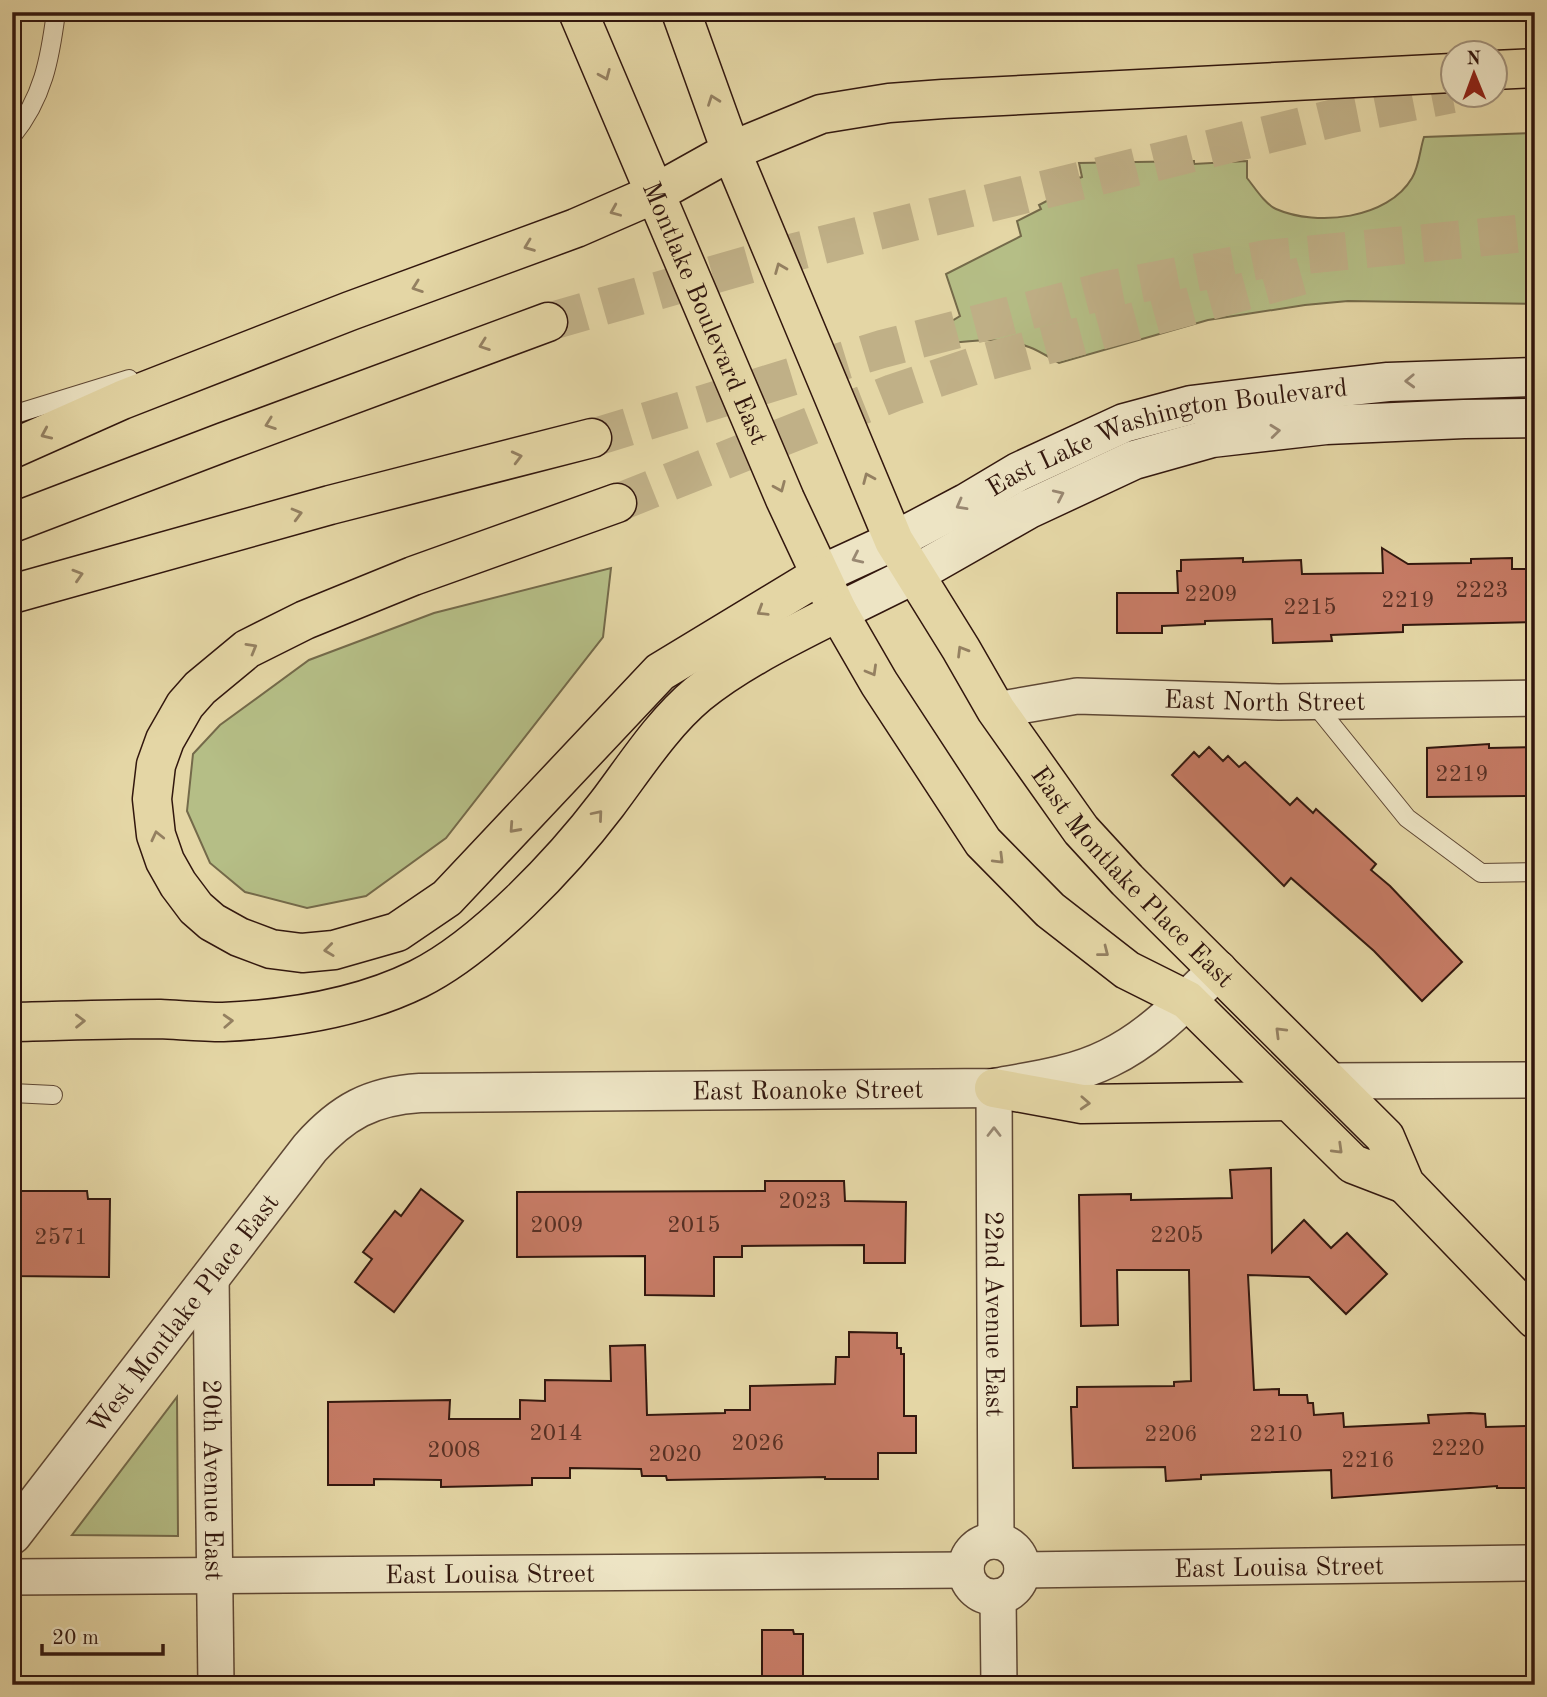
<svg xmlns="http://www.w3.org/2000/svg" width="1547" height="1697" font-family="'Old Standard TT',serif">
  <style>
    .green { fill: #b5be86; stroke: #746a4a; stroke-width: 2 }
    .building { fill: #c67b65; stroke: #32170e; stroke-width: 2 }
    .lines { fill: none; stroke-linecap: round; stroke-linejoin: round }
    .motorway-tunnel { stroke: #c0b087; stroke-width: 38; stroke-dasharray: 38 19; stroke-linecap: butt }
    .service-casing { stroke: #5e4734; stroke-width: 20 }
    .minor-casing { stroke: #5e4734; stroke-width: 38 }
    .tertiary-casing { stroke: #5e4734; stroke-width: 41 }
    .secondary-casing { stroke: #32170e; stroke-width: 41 }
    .primary-casing { stroke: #32170e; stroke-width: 41 }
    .motorway-casing { stroke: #32170e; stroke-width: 41 }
    .service { stroke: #ede4c4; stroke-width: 18 }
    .minor { stroke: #ede4c4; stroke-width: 35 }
    .tertiary { stroke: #ede4c4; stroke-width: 38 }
    .secondary { stroke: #ede4c4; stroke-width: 38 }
    .primary { stroke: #e4d6a5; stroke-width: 38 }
    .motorway { stroke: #e4d6a5; stroke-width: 38 }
    .oneway { stroke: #948061 }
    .oneway2 { stroke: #998872 }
    .labels { text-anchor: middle; stroke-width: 7; stroke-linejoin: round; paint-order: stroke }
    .number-label { font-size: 23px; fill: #573024 }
    .street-label { font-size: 26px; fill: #32170e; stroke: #ede4c4 }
  </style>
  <rect width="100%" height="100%" fill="#e4d6a5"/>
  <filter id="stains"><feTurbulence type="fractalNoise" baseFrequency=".00286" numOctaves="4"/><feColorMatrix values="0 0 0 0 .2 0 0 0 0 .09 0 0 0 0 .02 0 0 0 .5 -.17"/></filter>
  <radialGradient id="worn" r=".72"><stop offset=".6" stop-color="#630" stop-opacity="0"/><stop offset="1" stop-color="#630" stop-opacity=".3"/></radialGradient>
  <!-- green -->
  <g class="green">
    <path d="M1535 133V304L1348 301 1305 305 1208 320 1059 363C1050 358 1040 351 1029 347 1003 337 973 340 946 344L942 327 960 316 946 274 1021 236 1017 221 1041 209 1039 205 1056 196 1058 200 1062 199 1058 183 1076 173 1079 178 1082 177 1079 163 1194 161V164L1247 161V178C1255 188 1265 204 1276 209 1317 227 1388 219 1412 178 1419 167 1420 149 1424 137Z"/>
    <path d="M611 568 603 637 446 838 366 896 307 908 245 892 210 863 187 811 193 754 220 725 309 660 434 613Z"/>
    <path d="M177 1397 178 1536 72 1535Z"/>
  </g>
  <!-- building -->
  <g class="building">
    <path d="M1382 548 1408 564 1471 563V559L1512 558V569H1535V622L1403 625V632L1331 635 1332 641 1273 643 1272 619 1205 621V624L1162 626V633H1117V593H1178L1177 571H1181V560L1243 558V562L1301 560 1302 574 1383 573Z"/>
    <path d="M1489 744V748L1535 747V796L1427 797V748Z"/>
    <path d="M1209 747 1223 761 1228 756 1239 767 1245 762 1290 805 1297 798 1313 813 1316 809 1376 864 1371 870 1390 886 1462 962 1422 1001 1374 951 1291 878 1284 886 1172 775 1194 752 1199 757Z"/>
    <path d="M1271 1168 1272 1252 1304 1220 1331 1248 1347 1233 1387 1274 1346 1314 1309 1277 1248 1275 1254 1390 1279 1389V1395H1307L1308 1403H1313L1314 1415 1343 1413 1344 1427 1429 1423 1428 1415 1470 1413 1485 1414 1486 1427 1529 1426V1432H1533L1535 1446V1488H1497V1486L1332 1498 1331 1470 1201 1475V1479L1166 1481 1165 1467 1073 1468 1071 1407H1077V1387L1174 1386V1382L1191 1381 1189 1270H1117L1118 1325 1081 1326 1079 1195 1131 1194V1200L1232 1198 1230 1170Z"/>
    <path d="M765 1181H844L845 1201 906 1202 905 1263H864V1245L742 1246V1257H714V1296L645 1295V1256L517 1257V1192L765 1191Z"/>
    <path d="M421 1189 463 1221 394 1312 355 1282 372 1259 363 1252 395 1211 401 1216Z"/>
    <path d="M12 1191H87L88 1199H110L109 1277 12 1276Z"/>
    <path d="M849 1332 897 1333V1348H901V1354H904V1416H916V1453H878V1479H825V1477L667 1480 666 1476H642L641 1469 570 1468V1478H532V1485L441 1487V1480L374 1479V1485H328V1402L450 1400 449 1419H520V1400L545 1401V1380L611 1381 610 1346 645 1345 647 1415 725 1413V1410H750V1386L835 1384 836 1357H849Z"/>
    <path d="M762 1630H793L794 1634H803V1685H762Z"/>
  </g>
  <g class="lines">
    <!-- motorway-tunnel -->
    <g class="motorway-tunnel">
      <path d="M548 322 779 256 921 220 1351 114 1452 94"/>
      <path d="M592 438 882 349 1107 290 1266 259 1535 232"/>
      <path d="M617 503 893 393 989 361 1305 275"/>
    </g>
    <!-- service casing -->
    <g class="service-casing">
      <g id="service">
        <path d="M12 136C43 98 50 59 56 12"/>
        <path d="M12 415 129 379"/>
        <path d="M1313 702 1407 818 1481 873 1535 872"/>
        <path d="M12 1093 53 1095"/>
      </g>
    </g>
    <!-- minor casing -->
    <g class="minor-casing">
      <g id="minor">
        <path id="s1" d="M996 710 1077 696 1279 702 1535 698"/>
        <path d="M1328 1081 1535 1080"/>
        <path id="s2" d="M994 1088 996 1541"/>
        <path id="s3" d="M211 1275 216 1685"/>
        <circle cx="994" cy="1569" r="28"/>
        <path id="s4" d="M1022 1570 1535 1563"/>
        <path id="s5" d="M12 1577 966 1570"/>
        <path d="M998 1597 999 1685"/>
      </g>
    </g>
    <!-- tertiary casing -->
    <g class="tertiary-casing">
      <g id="tertiary">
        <path id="s6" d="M12 1535 310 1148C342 1112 371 1096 420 1093L994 1088C1033 1081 1073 1076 1109 1058 1151 1038 1184 1002 1218 970"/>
      </g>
    </g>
    <!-- secondary casing -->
    <g class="secondary-casing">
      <g id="secondary">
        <path id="s7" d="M820 575 894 541 966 503 1018 472 1124 423 1191 405 1315 390 1388 382 1535 377"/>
        <path d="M838 612 913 575 1029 509 1134 460 1212 438 1326 425 1464 419 1535 418"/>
      </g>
    </g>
    <!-- primary casing -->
    <g class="primary-casing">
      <g id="primary">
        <path id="s8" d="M578 12 785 499 838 612 879 683 983 842 1050 910 1127 970 1187 1000 1353 1164 1405 1184"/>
        <path id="s9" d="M681 12 731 151 894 541 961 649 996 710 1081 830 1127 880 1385 1137 1405 1184 1535 1319"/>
        <path d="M994 1088 1082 1104 1289 1101"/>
      </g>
    </g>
    <!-- motorway casing -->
    <g class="motorway-casing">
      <g id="motorway">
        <path d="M1494 70 1535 68"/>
        <path d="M12 449 122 400 350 311 576 228 654 194 731 151 821 114 889 103 943 99 1452 73"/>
        <path d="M617 503 413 576 305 620 247 649 200 688 185 705 165 740 156 765 152 799 156 835 165 861 178 884 196 908 212 922 239 937 271 949 302 953 334 950 397 932 447 898 660 672 820 575"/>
        <path d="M12 523 224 442 548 322"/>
        <path d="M12 594 330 505 592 438"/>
        <path d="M12 1022C61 1021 111 1019 160 1019 181 1020 202 1022 223 1022 289 1019 359 1008 418 979 483 947 563 862 607 804 635 767 662 724 698 694 740 660 791 636 838 612"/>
      </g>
    </g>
    <!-- service -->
    <use href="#service" class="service"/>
    <!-- minor -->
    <use href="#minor" class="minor"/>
    <!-- tertiary -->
    <use href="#tertiary" class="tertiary"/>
    <!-- secondary -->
    <use href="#secondary" class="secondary"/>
    <!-- primary -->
    <use href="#primary" class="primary"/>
    <!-- motorway -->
    <use href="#motorway" class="motorway"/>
  </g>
  <!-- one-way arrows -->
  <defs><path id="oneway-chevron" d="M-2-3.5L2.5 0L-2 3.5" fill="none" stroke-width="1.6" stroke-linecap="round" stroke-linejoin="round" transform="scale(1.75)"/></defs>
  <g class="oneway">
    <use href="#oneway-chevron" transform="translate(605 75) rotate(67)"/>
    <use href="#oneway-chevron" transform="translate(713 100) rotate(-110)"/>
    <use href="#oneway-chevron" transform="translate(615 211) rotate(157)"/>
    <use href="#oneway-chevron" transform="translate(529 246) rotate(159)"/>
    <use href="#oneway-chevron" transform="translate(780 268) rotate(-112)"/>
    <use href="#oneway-chevron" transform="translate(417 287) rotate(160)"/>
    <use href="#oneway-chevron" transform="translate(484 345) rotate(160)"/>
    <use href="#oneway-chevron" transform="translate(270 424) rotate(160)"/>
    <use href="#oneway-chevron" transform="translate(46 434) rotate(156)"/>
    <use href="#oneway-chevron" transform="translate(517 457) rotate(-14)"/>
    <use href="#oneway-chevron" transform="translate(868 478) rotate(-113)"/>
    <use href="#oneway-chevron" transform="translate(780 487) rotate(67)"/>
    <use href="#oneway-chevron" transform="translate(297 514) rotate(-15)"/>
    <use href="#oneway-chevron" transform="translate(78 575) rotate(-17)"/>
    <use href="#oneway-chevron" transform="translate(762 611) rotate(148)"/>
    <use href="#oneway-chevron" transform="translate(252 648) rotate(-30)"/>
    <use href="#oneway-chevron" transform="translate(962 651) rotate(-121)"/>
    <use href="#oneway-chevron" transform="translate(872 671) rotate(60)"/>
    <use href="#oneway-chevron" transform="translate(598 815) rotate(-50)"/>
    <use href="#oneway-chevron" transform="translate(514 828) rotate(132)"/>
    <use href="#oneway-chevron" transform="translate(157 836) rotate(-103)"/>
    <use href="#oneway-chevron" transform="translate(999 859) rotate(45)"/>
    <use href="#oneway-chevron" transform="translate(329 950) rotate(173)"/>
    <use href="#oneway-chevron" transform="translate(1104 952) rotate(38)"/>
    <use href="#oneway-chevron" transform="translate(80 1021) rotate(-1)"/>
    <use href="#oneway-chevron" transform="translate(228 1021) rotate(-3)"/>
    <use href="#oneway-chevron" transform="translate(1280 1032) rotate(-135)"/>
    <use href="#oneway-chevron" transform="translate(1085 1103) rotate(3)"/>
    <use href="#oneway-chevron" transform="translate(1338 1149) rotate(44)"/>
  </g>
  <g class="oneway2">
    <use href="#oneway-chevron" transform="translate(1410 381) rotate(178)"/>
    <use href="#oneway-chevron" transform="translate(1275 431) rotate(-6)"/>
    <use href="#oneway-chevron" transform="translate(1059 495) rotate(-25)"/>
    <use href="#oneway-chevron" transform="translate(961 505) rotate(151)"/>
    <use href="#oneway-chevron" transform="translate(857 558) rotate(155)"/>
    <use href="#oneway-chevron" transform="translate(994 1132) rotate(-90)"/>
  </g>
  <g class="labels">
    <!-- number labels -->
    <g class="number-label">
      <text x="1482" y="597">2223</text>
      <text x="1211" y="601">2209</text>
      <text x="1408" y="607">2219</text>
      <text x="1310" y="614">2215</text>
      <text x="1462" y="781">2219</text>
      <text x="805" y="1208">2023</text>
      <text x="557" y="1232">2009</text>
      <text x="694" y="1232">2015</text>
      <text x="1177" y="1242">2205</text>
      <text x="61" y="1244">2571</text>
      <text x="556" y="1440">2014</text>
      <text x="1171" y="1441">2206</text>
      <text x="1276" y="1441">2210</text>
      <text x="758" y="1450">2026</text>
      <text x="1458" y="1455">2220</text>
      <text x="454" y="1457">2008</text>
      <text x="675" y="1461">2020</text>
      <text x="1368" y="1467">2216</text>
    </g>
    <!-- street labels -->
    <g class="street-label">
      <text dy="9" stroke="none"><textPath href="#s8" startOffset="327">Montlake Boulevard East</textPath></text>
      <text dy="9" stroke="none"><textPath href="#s7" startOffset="378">East Lake Washington Boulevard</textPath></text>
      <text dy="9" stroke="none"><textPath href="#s1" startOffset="270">East North Street</textPath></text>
      <text dy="9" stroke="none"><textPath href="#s9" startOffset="984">East Montlake Place East</textPath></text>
      <text dy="9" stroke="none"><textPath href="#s6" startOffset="1003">East Roanoke Street</textPath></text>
      <text dy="9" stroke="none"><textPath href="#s6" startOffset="280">West Montlake Place East</textPath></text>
      <text dy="9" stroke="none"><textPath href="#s2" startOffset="226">22nd Avenue East</textPath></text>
      <text dy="9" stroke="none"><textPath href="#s3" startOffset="205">20th Avenue East</textPath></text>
      <text dy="9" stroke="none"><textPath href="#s4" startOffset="257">East Louisa Street</textPath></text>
      <text dy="9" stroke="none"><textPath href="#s5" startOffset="478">East Louisa Street</textPath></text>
    </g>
  </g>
  <!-- margin -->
  <rect width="1547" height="1697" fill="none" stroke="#e4d6a5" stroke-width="42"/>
  <rect x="14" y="14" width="1519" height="1669" fill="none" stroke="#32170e" stroke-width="3.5"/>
  <rect x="21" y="21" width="1505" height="1655" fill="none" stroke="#32170e" stroke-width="2"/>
  <!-- north arrow -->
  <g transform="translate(1474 74) rotate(359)"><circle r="33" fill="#ede4c4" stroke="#a2927b" stroke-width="2"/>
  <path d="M0-5L12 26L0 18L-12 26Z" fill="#8f2418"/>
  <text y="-10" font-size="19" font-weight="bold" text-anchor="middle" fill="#32170e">N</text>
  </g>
  <!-- scale -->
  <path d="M42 1644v10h121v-10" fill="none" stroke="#32170e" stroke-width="3.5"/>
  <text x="52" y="1644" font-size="21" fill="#32170e" stroke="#ede4c4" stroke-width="5" paint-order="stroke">20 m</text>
  <rect width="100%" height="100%" filter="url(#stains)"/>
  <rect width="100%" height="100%" fill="url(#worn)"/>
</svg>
